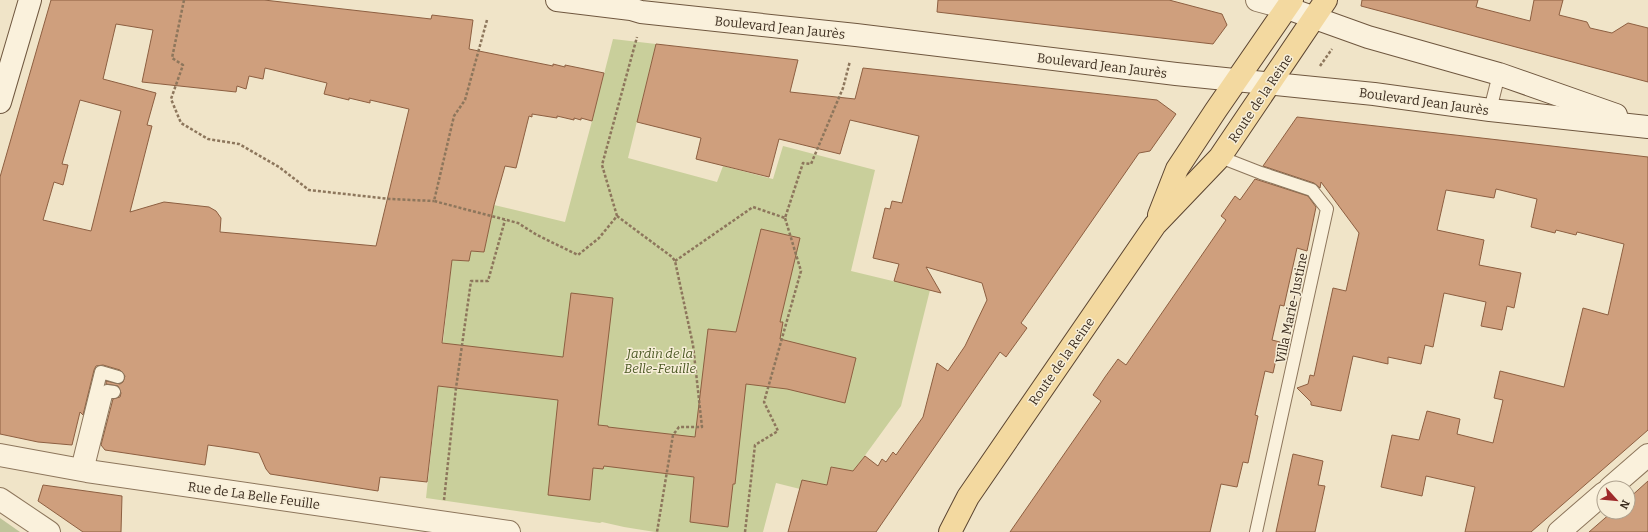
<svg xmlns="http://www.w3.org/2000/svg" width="1648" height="532" font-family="Bitter,serif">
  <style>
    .green { fill: #c9cf9b }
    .cemetery { fill: #bfc49a }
    .building { fill: #cf9f7d; stroke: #8d5f41; fill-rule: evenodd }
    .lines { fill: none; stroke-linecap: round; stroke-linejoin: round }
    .lane-casing { stroke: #8d765c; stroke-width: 14 }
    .street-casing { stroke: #8d765c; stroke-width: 24 }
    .secondary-casing { stroke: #6f573f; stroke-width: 24 }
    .primary-casing { stroke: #5b4430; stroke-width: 24 }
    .path { stroke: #8d765c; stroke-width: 2.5; stroke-dasharray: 3 2; stroke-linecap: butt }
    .lane { stroke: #faf1dc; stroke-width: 12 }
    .street { stroke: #faf1dc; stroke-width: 22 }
    .secondary { stroke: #faf1dc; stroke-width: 22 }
    .primary { stroke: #f3d9a0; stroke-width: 22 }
    .labels { text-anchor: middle; stroke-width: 3; stroke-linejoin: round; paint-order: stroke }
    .street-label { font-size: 13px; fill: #3d2e20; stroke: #f7eed8 }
    .park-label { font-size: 13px; font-style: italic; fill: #4d5a26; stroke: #f7eed8 }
  </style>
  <rect width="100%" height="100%" fill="#f0e4c8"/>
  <!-- green -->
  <path class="green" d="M613 39 656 44 628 158 717 182 723 166 773 179 783 146 875 170 851 271 930 290 901 406 850 476 843 470 831 467 827 485 802 480 800 489 776 483 763 532H655L624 527 602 522 600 523 426 498 452 260 469 261 471 251 484 252 494 205 565 222 592 121Z"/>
  <!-- cemetery -->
  <path class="cemetery" d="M0 518 20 532H0Z"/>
  <!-- building -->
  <g class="building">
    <path d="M51 0H264L431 19 432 15 473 20 469 49 543 64 553 66V64L565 67V65L604 73 592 121 581 118V120L574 118V120L557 116V118L532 114V117L529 116 516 168 505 166 494 205 484 252 471 251 469 261 452 260 442 343 563 357 571 293 613 298 598 425 608 426V427L695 437 708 329 736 332 761 229 800 238 780 322H783L780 339 856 358 845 403 787 389 746 384 735 484H733L728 527 690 522 694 477 604 466 603 469 593 468 590 500 548 495 558 400 438 386 427 482 380 477 378 491 270 474 266 469 259 453 229 448 208 445 205 465 105 450 101 445 113 399 120 397 121 393 118 386 106 384V381L120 384 123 382 125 376 120 370 103 365 96 366 94 370 83 415 80 412 72 445 38 442 0 434V177ZM116 24 153 30 142 82 236 92 237 86 246 89 249 76 263 79 265 68 327 83 324 94 349 100V98L370 103V100L409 109 376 246 220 232 221 218 216 211 209 207 164 202 130 212 152 126 147 125 156 93 103 79ZM80 100 121 111 91 231 43 220 54 182 63 185 68 165 62 164Z"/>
    <path d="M938 0H1169L1222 14 1227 25 1213 44 937 12Z"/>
    <path d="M1362 0H1478L1476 7 1530 21 1534 0H1563L1559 15 1587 22 1590 28 1612 33 1628 23 1648 28V82L1361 6Z"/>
    <path d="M656 44 798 60 790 92 855 99 863 68 1157 100 1176 114 1150 151 1139 153 1021 323 1027 328 1006 357 1000 352 876 532H788L802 480 827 485 831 467 853 471 865 456 878 466 882 459 886 462 893 452 896 455 923 417 937 363 948 371 965 346 987 300 982 283 926 267 941 293 894 281 899 264 873 258 885 208 890 209 892 201 902 203 919 136 850 120 840 154 779 139 769 177 696 159 701 138 637 122Z"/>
    <path d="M1297 117 1648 157V430L1531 532H1465L1475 487 1426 476 1422 496 1381 487 1392 435 1419 440 1427 411 1460 419 1457 434 1493 443 1503 400 1494 398 1500 371 1564 387 1583 308 1608 315 1624 244 1577 232 1576 235 1556 230 1555 233 1531 227 1537 199 1496 189 1494 198 1446 190 1437 230 1484 240 1479 265 1521 273 1514 308 1507 306 1502 330 1481 326 1486 302 1444 293 1433 347 1425 345 1421 364 1388 357V364L1353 356 1341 411 1311 405V402L1297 388 1308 384 1310 375 1314 376 1333 288 1346 291 1359 233 1321 182 1320 188 1314 183 1263 166Z"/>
    <path d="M1255 179 1308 196 1316 207 1307 251 1297 248 1284 306 1280 305 1272 340 1280 342 1273 373 1265 371 1255 415 1258 416 1248 463 1243 462 1237 487 1221 484 1210 532H1010L1101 401 1093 395 1105 377 1118 359 1126 365 1226 220 1221 216 1235 196 1240 200Z"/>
    <path d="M1293 454 1323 461 1318 485 1325 486 1315 532H1276Z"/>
    <path d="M1648 481V532H1589L1612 512H1628V499Z"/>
    <path d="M43 485 122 496 121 532H83L38 501Z"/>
  </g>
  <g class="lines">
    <!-- lane casing -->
    <g class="lane-casing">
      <g id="lane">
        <path d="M1490 110 1499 74"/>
        <path d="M1220 157 1261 173 1312 190 1327 209 1256 532"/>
        <path d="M77 469 101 372 118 377"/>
        <path d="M87 471 107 391 114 392"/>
      </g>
    </g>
    <!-- street casing -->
    <g class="street-casing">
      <g id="street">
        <path d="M1257 0 1287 8"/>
        <path d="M0 455 87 471 509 532"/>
        <path d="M1610 488 1648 455"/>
        <path d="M0 499 49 532"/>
        <path d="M1559 532 1604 493"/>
      </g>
    </g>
    <!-- secondary casing -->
    <g class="secondary-casing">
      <g id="secondary">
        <path d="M557 0 631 9 641 12 856 35 1176 74 1374 94 1490 110 1648 127"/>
        <path d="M1287 8 1368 37 1499 74 1616 115"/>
        <path d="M0 102 30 0"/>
      </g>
    </g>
    <!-- primary casing -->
    <g class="primary-casing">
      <g id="primary">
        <path d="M1159 215 1177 169 1216 110 1292 0"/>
        <path d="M950 532 968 497 1155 225 1220 157 1326 0"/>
      </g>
    </g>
    <!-- path -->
    <g class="path">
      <path d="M184 0 172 58 183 65 171 99 181 123 208 139 239 144 279 167 309 190 390 199 434 201"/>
      <path d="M487 20 465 100 454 116 434 201 518 223 537 235 578 255 599 238 617 216 672 257 675 261 693 345 702 427H679L673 435 657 532"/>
      <path d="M1320 66 1332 49"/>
      <path d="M617 216 602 165 637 37"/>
      <path d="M675 261 753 207 785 218 803 163 811 164 843 88 850 61"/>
      <path d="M444 500 456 388 471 281H488L505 220"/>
      <path d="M745 532 755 445 778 431 764 402 801 271 785 218"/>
    </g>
    <!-- lane -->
    <use href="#lane" class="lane"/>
    <!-- street -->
    <use href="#street" class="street"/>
    <!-- secondary -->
    <use href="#secondary" class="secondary"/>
    <!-- primary -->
    <use href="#primary" class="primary"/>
  </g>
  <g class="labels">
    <!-- street labels -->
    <g class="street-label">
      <text transform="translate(780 27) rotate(6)" y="5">Boulevard Jean Jaurès</text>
      <text transform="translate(1102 65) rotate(7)" y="5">Boulevard Jean Jaurès</text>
      <text transform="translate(1260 98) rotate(-56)" y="5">Route de la Reine</text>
      <text transform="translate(1424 101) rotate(8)" y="5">Boulevard Jean Jaurès</text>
      <text transform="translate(1291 308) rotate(-78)" y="5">Villa Marie-Justine</text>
      <text transform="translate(1061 361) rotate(-55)" y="5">Route de la Reine</text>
      <text transform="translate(254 495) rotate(8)" y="5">Rue de La Belle Feuille</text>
    </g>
    <!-- park labels -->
    <g class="park-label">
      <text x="660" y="358">Jardin de la<tspan x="660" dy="15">Belle-Feuille</tspan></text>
    </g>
  </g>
  <!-- north arrow -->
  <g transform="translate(1616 500) rotate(117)"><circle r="19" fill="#f7eed8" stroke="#ada18e"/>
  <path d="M0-3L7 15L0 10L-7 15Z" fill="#9e2a2b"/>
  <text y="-6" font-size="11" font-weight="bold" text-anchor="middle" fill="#3d2e20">N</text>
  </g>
</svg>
